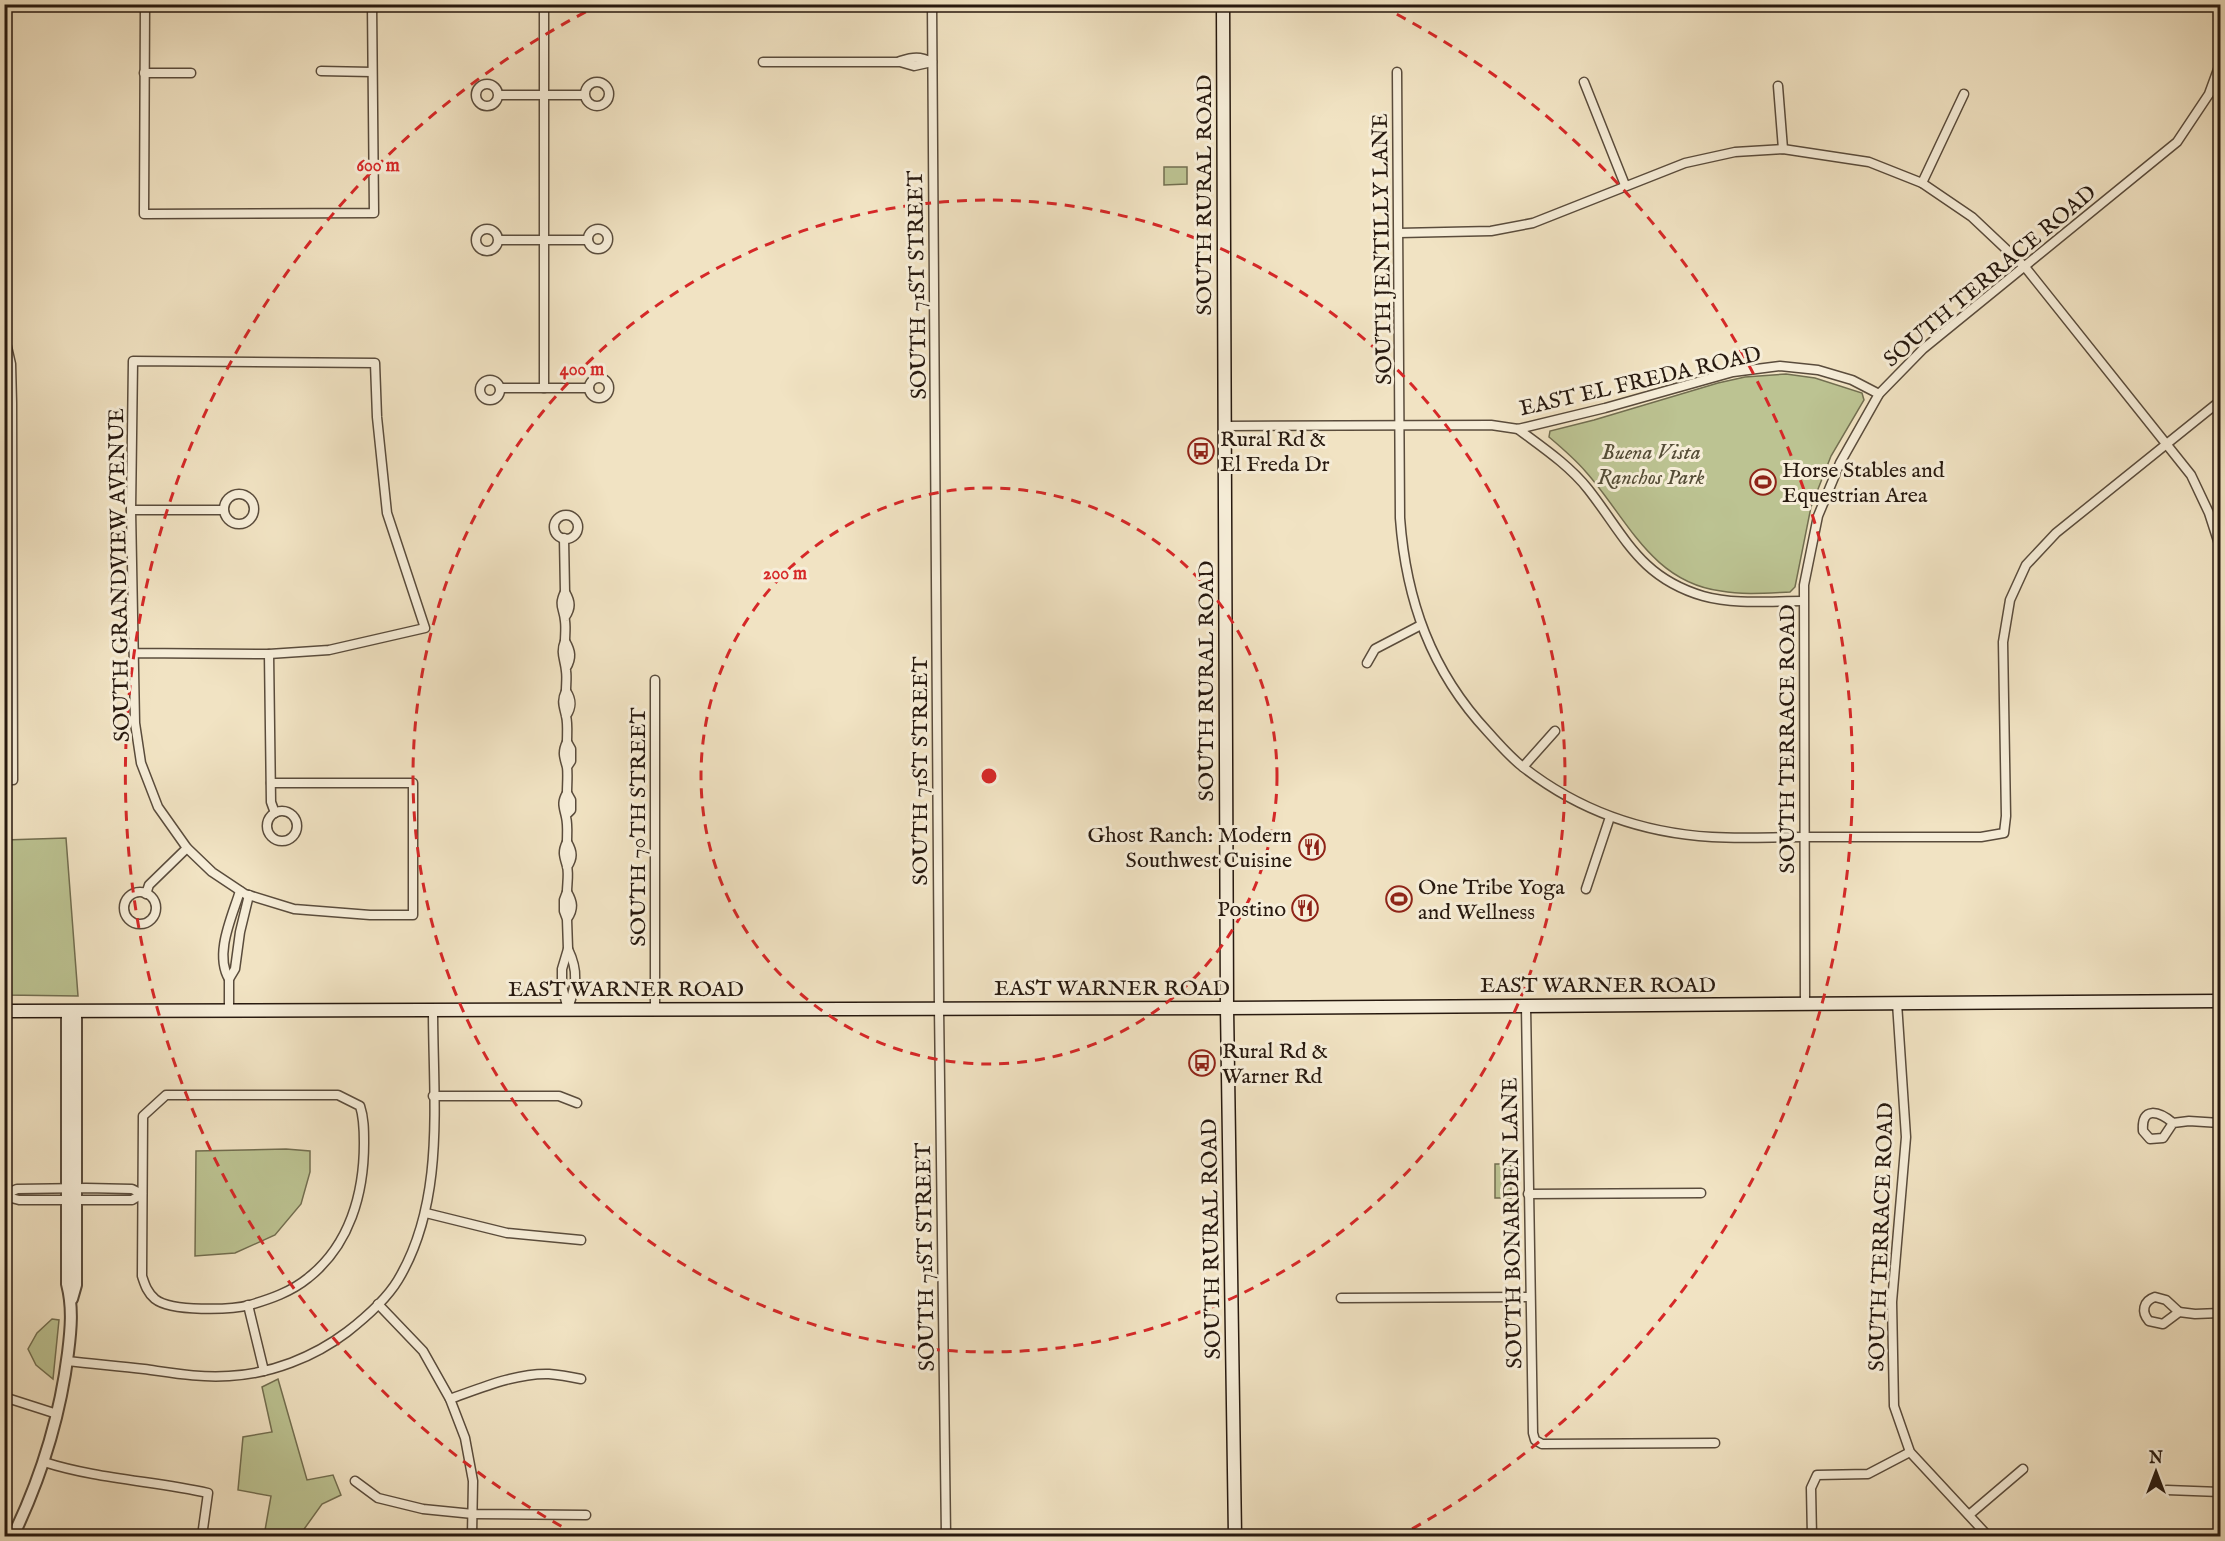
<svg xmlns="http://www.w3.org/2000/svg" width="2225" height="1541" font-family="'IM FELL English',serif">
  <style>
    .green { fill: #bcc392; stroke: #726e50; stroke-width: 1.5 }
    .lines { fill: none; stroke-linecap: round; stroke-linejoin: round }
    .minor-casing { stroke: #5a4c3c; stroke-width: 11 }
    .tertiary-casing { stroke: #5a4c3c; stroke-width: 14 }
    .secondary-casing { stroke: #27190f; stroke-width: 15 }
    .minor { stroke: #f6edd8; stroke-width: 8 }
    .tertiary { stroke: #f6edd8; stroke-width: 10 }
    .secondary { stroke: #f6edd8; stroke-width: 12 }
    .ring { fill: none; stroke: #d62828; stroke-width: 3; stroke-dasharray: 10 8 }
    .labels { text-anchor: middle; stroke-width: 6; stroke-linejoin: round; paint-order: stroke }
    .street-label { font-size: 22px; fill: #27190f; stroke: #f6edd8 }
    .poi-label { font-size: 22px; fill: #27190f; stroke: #f6edd8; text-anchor: start }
    .park-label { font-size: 22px; font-style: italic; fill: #544c36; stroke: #f6edd8 }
    .centre { fill: #d62828; stroke: #f6edd8; stroke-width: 3 }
    .ring-label { font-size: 18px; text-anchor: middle; font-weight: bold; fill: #d62828; stroke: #f6edd8; stroke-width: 6; stroke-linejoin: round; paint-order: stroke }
  </style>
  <rect width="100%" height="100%" fill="#f1e3c3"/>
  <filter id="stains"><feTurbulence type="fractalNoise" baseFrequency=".00333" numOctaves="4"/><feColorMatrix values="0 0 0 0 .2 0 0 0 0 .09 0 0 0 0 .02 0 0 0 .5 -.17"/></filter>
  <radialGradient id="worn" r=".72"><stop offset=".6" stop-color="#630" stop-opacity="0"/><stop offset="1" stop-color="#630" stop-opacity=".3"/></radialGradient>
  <!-- green -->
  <g class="green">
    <path d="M1164 167H1187V184L1164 185Z"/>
    <path d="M1786 374 1815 378 1862 393 1864 400 1831 456 1811 507 1795 587 1790 592C1767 593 1743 595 1721 591 1651 582 1627 518 1586 472 1575 459 1562 448 1549 437L1550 431 1594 420 1718 383 1745 377Z"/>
    <path d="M66 838 78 996 5 995V840Z"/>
    <path d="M286 1149 310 1151V1172L301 1204 275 1235 235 1253 195 1256 196 1151Z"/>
    <path d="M1511 1164V1198H1495V1164Z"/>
    <path d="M52 1319 59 1320 53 1379 36 1365 28 1349 37 1333Z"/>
    <path d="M278 1379 307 1480 333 1475 341 1495 322 1504 302 1532V1536H264L271 1496 238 1490 243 1437 272 1432 262 1387Z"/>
  </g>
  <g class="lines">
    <!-- minor casing -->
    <g class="minor-casing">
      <g id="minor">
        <path d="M145 4 144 214 374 213 372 4"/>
        <path d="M932 4 939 1008 946 1536"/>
        <path d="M900 61C913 57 920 56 932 62"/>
        <path d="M763 62H900L914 66 932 62"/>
        <path d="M321 71 372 72"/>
        <path d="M1397 72 1400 518C1406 600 1431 671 1488 732 1499 744 1510 757 1523 767 1578 810 1643 833 1712 837 1742 839 1773 837 1803 837 1863 837 1922 837 1981 837L2004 833 2006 816 2003 642 2010 600 2026 565 2056 533 2220 401"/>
        <path d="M144 73H191"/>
        <circle cx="597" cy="94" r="12"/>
        <path d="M1584 82 1625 185"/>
        <circle cx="487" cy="95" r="11"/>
        <path d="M1778 86 1783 149"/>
        <path d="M499 95H584"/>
        <path d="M1922 183 1964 94"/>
        <circle cx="598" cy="239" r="10"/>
        <circle cx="487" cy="240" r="11"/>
        <path d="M1399 233 1491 231 1533 223 1685 163 1735 152 1783 149 1869 162 1922 183 1972 217 2025 267 2191 475 2209 513 2220 547"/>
        <path d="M499 240H588"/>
        <path d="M4 334 11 364 12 403 13 780H4"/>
        <circle cx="599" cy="388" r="10"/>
        <circle cx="490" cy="390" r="10"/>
        <path d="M500 388H589"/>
        <path d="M544 388V4"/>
        <path d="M1224 426 1491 425 1518 429 1605 408 1733 372 1780 366 1818 370 1852 380 1879 394"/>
        <path d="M1518 429C1542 447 1569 465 1588 489 1625 536 1639 577 1703 596 1735 605 1770 601 1803 601"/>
        <circle cx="239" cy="509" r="15"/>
        <path d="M131 510H223"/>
        <circle cx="566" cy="527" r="12"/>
        <path d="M564 538 565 592"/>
        <path d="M565 617C571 608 571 602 565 592 558 606 564 608 565 621 566 628 565 635 565 641"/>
        <path d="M134 653 269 654 329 650 425 628 387 513 377 417 375 363 133 361 131 510 135 723 141 763 158 807 187 848 212 872 245 894 294 909 370 915H413V783H271"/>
        <path d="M269 654 271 802 275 813"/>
        <path d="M1367 663 1375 649 1421 625"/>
        <path d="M566 668C572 658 571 651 565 641 560 653 565 659 566 671 567 677 566 684 566 691"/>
        <path d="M655 680V1009"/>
        <path d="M566 716C572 707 572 700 566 691 561 702 564 706 566 716 568 723 567 734 567 742"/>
        <path d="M567 767 571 761V749L567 742C562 752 564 757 567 767 568 774 567 785 567 793"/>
        <path d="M1523 767 1555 731"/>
        <circle cx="282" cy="826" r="15"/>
        <path d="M566 815 571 810V800L567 793C561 803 564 807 566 817 568 825 567 834 567 842"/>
        <path d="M567 867C573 858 573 852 567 842 562 852 564 856 567 866 569 874 567 884 567 892"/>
        <path d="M1586 889 1610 817"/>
        <circle cx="140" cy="908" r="16"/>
        <path d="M146 894 149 885 187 848"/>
        <path d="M567 919C574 909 573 902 567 892L564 900V911L567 919 568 949 562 969V986L568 1010"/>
        <path d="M568 949C579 972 576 984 568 1009"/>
        <path d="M229 979C214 954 232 917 240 891"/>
        <path d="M1897 1003 1906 1137 1892 1302 1894 1406 1910 1452 1988 1536"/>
        <path d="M1805 1004 1804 585 1818 516 1840 463 1879 394 1923 349 2177 142 2209 94 2220 64"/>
        <path d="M1526 1006 1533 1433 1535 1440 1542 1444 1715 1443"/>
        <path d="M229 1010V979L235 969 240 932 249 895"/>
        <path d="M166 1095H338L360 1106C364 1118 364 1130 364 1143 364 1193 350 1245 308 1278 291 1292 270 1299 250 1305 231 1310 171 1312 155 1299 147 1292 145 1285 142 1276L143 1116Z"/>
        <path d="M433 1096H559L577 1103"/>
        <path d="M2173 1123 2163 1138 2150 1139 2143 1131C2141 1106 2159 1111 2173 1123L2189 1121 2220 1123"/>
        <path d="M1528 1194 1701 1193"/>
        <path d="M4 1195 17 1189 86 1188 132 1189 142 1194 132 1200H19L4 1196"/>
        <path d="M426 1213 507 1233 581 1240"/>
        <path d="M2155 1297 2166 1300 2179 1312 2163 1324 2149 1321C2141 1312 2143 1301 2155 1297Z"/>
        <path d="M1341 1298 1530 1297"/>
        <path d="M378 1304 423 1351 450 1399 465 1438 473 1481 472 1536"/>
        <path d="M248 1305 264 1371"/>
        <path d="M2179 1312 2195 1314 2220 1313"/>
        <path d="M67 1361C93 1364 118 1366 144 1369 173 1373 200 1378 229 1376 271 1374 314 1357 347 1332 365 1318 386 1300 398 1280 446 1200 433 1100 433 1010"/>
        <path d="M4 1397 57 1414"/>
        <path d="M450 1399C481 1388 516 1373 549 1374 560 1375 571 1377 581 1379"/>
        <path d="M44 1462C97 1479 154 1481 208 1493L202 1536"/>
        <path d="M355 1481 378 1498 423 1509 473 1514 586 1515"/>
        <path d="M2167 1490 2220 1492"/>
        <path d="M1969 1515 2023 1469"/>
        <path d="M1812 1536 1811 1488 1817 1475 1868 1474 1910 1452"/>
      </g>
    </g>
    <!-- tertiary casing -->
    <g class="tertiary-casing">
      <g id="tertiary">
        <path d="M72 1299 76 1285V1011"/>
        <path d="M13 1536C41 1478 60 1417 68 1353 71 1329 73 1307 67 1284V1011"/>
      </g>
    </g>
    <!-- secondary casing -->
    <g class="secondary-casing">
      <g id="secondary">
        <path d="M1223 4 1227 1008 1235 1536"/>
        <path d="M4 1011 1227 1008 2220 1001"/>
      </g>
    </g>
    <!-- minor -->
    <use href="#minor" class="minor"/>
    <!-- tertiary -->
    <use href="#tertiary" class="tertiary"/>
    <!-- secondary -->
    <use href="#secondary" class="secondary"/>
  </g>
  <!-- distance rings -->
  <g class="ring">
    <circle cx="989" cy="776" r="288"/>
    <circle cx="989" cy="776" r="576"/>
    <path d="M577 1535A864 864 0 0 1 597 6M1381 6A864 864 0 0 1 1401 1535"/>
  </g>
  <!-- icons -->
  <defs>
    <g id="bus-ring" transform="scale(1.35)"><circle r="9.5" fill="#f6edd8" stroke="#8f2418" stroke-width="1.5"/><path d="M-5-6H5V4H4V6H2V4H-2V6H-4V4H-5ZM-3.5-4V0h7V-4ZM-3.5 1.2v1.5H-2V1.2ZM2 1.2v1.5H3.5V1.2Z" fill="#8f2418"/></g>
    <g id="stadium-ring" transform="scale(1.35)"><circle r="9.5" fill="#f6edd8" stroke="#8f2418" stroke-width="1.5"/><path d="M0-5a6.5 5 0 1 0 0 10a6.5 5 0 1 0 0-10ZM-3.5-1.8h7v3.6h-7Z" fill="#8f2418"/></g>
    <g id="restaurant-ring" transform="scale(1.35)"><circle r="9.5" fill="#f6edd8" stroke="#8f2418" stroke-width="1.5"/><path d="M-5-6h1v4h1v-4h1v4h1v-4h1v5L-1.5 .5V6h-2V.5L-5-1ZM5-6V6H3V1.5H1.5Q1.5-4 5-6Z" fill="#8f2418"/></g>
  </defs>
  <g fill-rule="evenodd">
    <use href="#bus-ring" x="1201" y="451"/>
    <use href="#stadium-ring" x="1763" y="482"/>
    <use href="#restaurant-ring" x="1312" y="847"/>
    <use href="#stadium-ring" x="1399" y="899"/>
    <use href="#restaurant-ring" x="1305" y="908"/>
    <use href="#bus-ring" x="1202" y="1063"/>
  </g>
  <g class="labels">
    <!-- street labels -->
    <g class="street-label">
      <text transform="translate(1203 195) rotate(-90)" y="8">SOUTH RURAL ROAD</text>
      <text transform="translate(1381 249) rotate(-91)" y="8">SOUTH JENTILLY LANE</text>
      <text transform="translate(1989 275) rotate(-40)" y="8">SOUTH TERRACE ROAD</text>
      <text transform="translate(916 285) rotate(-91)" y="8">SOUTH 71ST STREET</text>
      <text transform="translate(1640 380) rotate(-13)" y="8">EAST EL FREDA ROAD</text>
      <text transform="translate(118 575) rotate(-91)" y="8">SOUTH GRANDVIEW AVENUE</text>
      <text transform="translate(1205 681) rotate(-90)" y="8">SOUTH RURAL ROAD</text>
      <text transform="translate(1786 739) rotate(-90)" y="8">SOUTH TERRACE ROAD</text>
      <text transform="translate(919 771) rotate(-90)" y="8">SOUTH 71ST STREET</text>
      <text transform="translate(637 827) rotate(-90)" y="8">SOUTH 70TH STREET</text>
      <text x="1598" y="992">EAST WARNER ROAD</text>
      <text x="1112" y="995">EAST WARNER ROAD</text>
      <text x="626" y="996">EAST WARNER ROAD</text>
      <text transform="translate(1511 1223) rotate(-91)" y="8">SOUTH BONARDEN LANE</text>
      <text transform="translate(1880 1237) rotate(-88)" y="8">SOUTH TERRACE ROAD</text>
      <text transform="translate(1210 1239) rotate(-91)" y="8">SOUTH RURAL ROAD</text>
      <text transform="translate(924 1257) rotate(-91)" y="8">SOUTH 71ST STREET</text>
    </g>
    <!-- poi labels -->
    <g class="poi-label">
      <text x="1220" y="446">Rural Rd &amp;<tspan x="1220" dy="25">El Freda Dr</tspan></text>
      <text x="1782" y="477">Horse Stables and<tspan x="1782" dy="25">Equestrian Area</tspan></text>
      <text x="1292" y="842" text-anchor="end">Ghost Ranch: Modern<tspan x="1292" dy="25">Southwest Cuisine</tspan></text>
      <text x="1418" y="894">One Tribe Yoga<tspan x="1418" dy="25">and Wellness</tspan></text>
      <text x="1286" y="916" text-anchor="end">Postino</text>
      <text x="1222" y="1058">Rural Rd &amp;<tspan x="1222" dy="25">Warner Rd</tspan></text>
    </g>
    <!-- park labels -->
    <g class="park-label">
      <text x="1651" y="459">Buena Vista<tspan x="1651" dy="25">Ranchos Park</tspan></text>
    </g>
  </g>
  <circle cx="989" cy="776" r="9" class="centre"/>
  <g class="ring-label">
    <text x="378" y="171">600 m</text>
    <text x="582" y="375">400 m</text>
    <text x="785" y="579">200 m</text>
  </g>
  <!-- margin -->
  <rect width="2225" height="1541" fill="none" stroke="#f1e3c3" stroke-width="24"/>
  <rect x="6" y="6" width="2213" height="1529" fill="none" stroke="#27190f" stroke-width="3"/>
  <rect x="12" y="12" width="2201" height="1517" fill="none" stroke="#27190f" stroke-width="1.5"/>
  <!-- north arrow -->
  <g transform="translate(2156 1472)" stroke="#f6edd8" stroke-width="4.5" paint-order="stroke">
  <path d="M0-4.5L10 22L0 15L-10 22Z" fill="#27190f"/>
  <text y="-9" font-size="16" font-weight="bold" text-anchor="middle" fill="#27190f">N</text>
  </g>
  <rect width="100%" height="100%" filter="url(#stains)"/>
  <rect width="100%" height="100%" fill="url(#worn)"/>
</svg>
